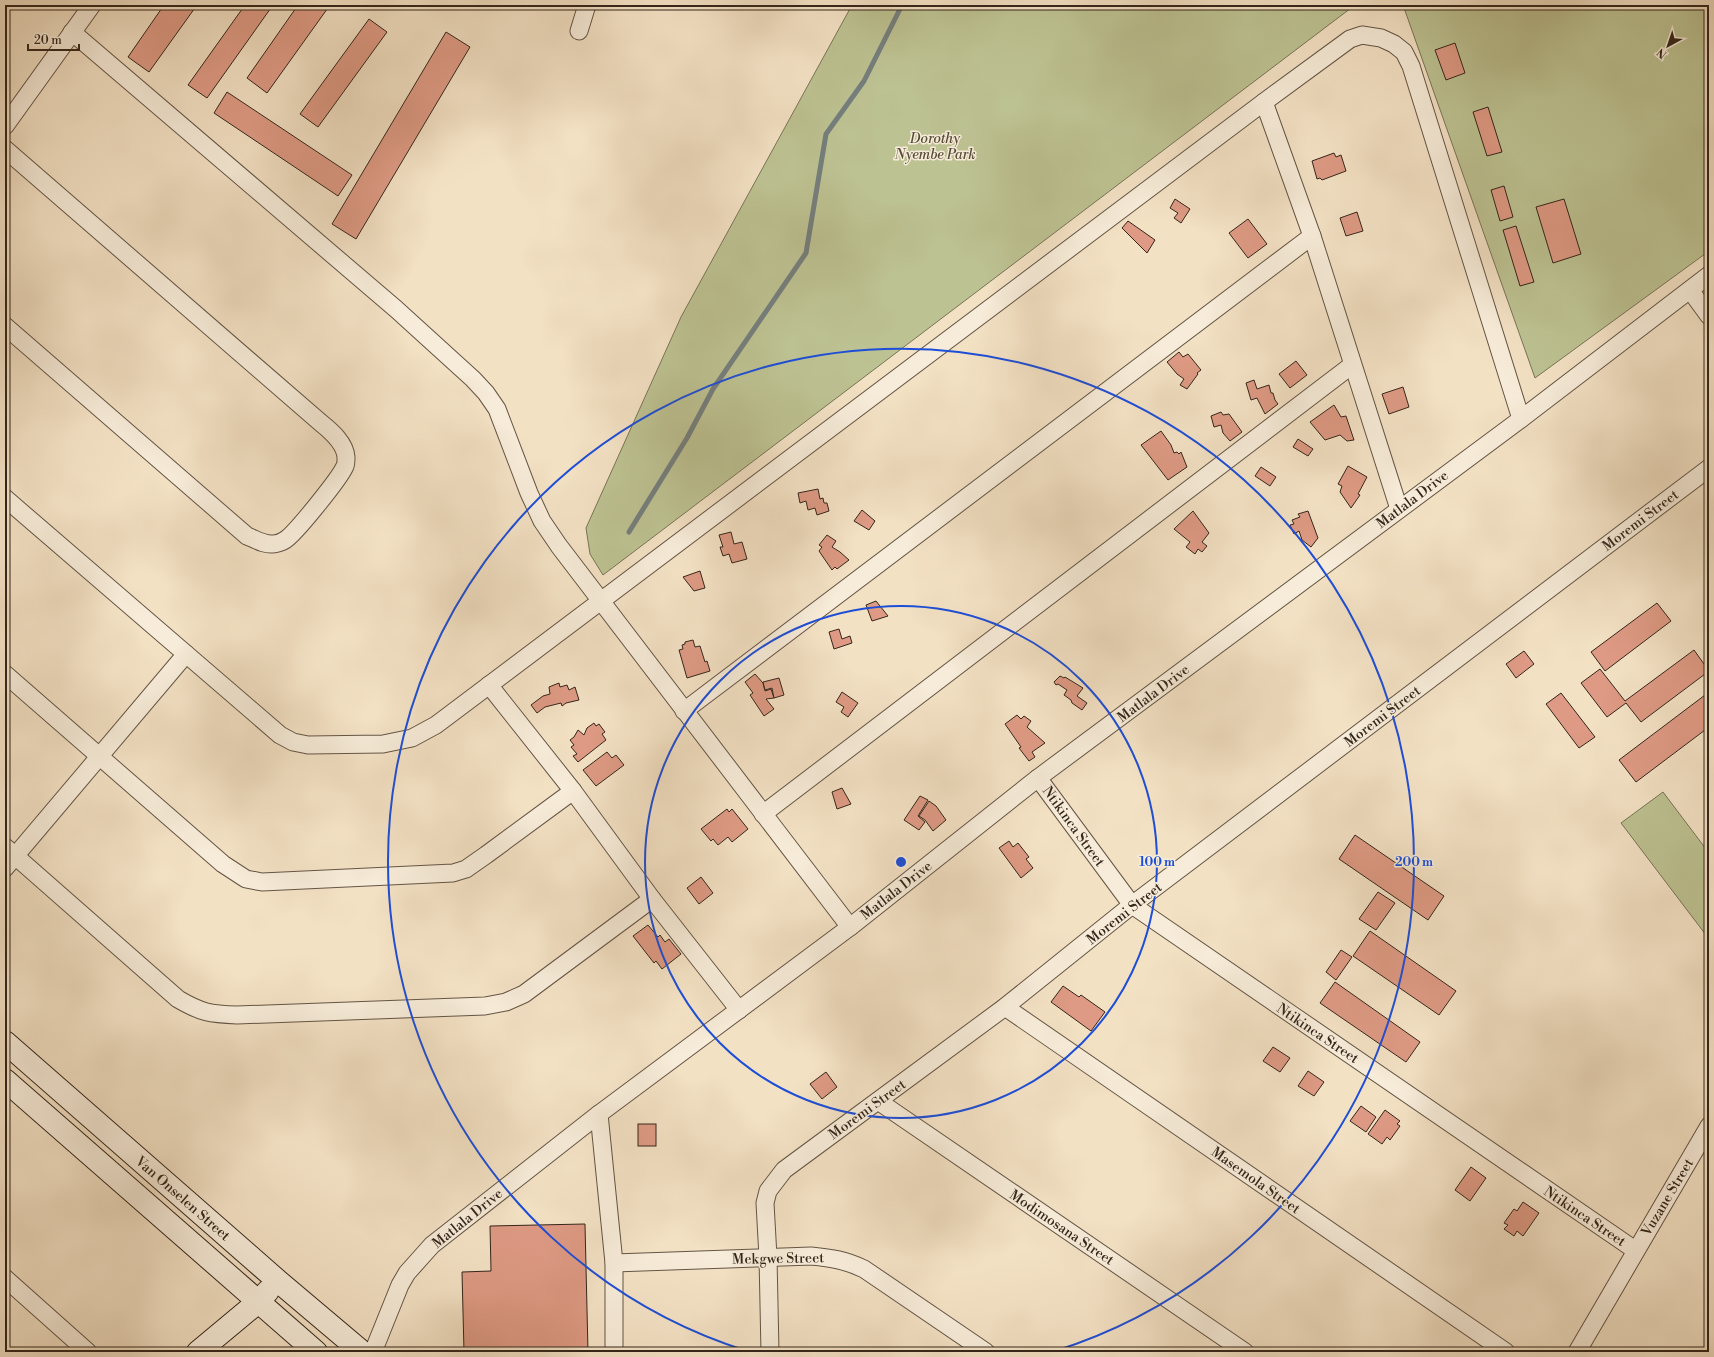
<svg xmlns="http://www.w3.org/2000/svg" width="1714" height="1357" font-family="'Libre Bodoni',serif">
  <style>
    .green { fill: #bdc292; stroke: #787456 }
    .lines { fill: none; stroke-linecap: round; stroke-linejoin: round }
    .stream { stroke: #757f7e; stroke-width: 5 }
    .building { fill: #de9a84; stroke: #34261b }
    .street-casing { stroke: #645545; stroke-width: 19 }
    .secondary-casing { stroke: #34261b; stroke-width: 24 }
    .street { stroke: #f7ecd9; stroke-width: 17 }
    .secondary { stroke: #f7ecd9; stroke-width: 22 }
    .ring { fill: none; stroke: #1d4ed8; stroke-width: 2 }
    .labels { text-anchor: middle; stroke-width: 3; stroke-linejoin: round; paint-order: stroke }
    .park-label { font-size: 14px; font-style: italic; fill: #564d39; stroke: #f7ecd9 }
    .street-label { font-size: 14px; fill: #34261b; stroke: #f7ecd9 }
    .centre { fill: #1d4ed8; stroke: #f7ecd9; stroke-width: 2 }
    .ring-label { font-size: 12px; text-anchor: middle; font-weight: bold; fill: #1d4ed8; stroke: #f7ecd9; stroke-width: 3; stroke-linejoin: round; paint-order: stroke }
  </style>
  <rect width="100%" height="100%" fill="#f3e1c4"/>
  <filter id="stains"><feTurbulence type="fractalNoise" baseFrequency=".005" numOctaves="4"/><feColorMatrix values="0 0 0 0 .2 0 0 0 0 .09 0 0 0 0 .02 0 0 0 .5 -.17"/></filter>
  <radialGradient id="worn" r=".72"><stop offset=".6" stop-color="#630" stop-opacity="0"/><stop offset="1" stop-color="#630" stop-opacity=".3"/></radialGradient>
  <!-- green -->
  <g class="green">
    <path d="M852 5H1355L603 575 590 554 586 528 681 317Z"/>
    <path d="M1403 5H1709V251L1535 378Z"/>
    <path d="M1663 792 1709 853V939L1621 823Z"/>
  </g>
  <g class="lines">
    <!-- stream -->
    <path class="stream" d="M629 532 687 438 713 389 806 253 826 134 864 81 902 5"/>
  </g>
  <!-- building -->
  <g class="building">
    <path d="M164 5H197L149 72 128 57Z"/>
    <path d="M245 5H273L207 98 188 85Z"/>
    <path d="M298 5H330L267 93 247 78Z"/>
    <path d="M369 19 387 32 318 127 300 114Z"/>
    <path d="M446 32 470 47 356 239 332 224Z"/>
    <path d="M1455 43 1465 73 1446 80 1435 50Z"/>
    <path d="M227 92 352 175 338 196 214 113Z"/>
    <path d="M1488 107 1502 152 1487 156 1473 112Z"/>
    <path d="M1334 153 1336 157 1341 155 1346 171 1322 180 1320 178 1317 179 1312 161Z"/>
    <path d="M1504 186 1513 217 1500 221 1491 190Z"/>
    <path d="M1175 199 1190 209 1181 223 1174 218 1178 213 1170 208Z"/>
    <path d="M1564 199 1581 254 1553 263 1536 207Z"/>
    <path d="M1357 212 1363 231 1346 236 1340 218Z"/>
    <path d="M1248 219 1267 244 1248 258 1229 233Z"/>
    <path d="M1128 221 1155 240 1147 253 1122 228Z"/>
    <path d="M1516 226 1534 282 1520 286 1503 230Z"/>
    <path d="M1179 352 1183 357 1188 354 1201 370 1197 373 1198 374 1187 389 1180 385 1184 379 1177 374 1167 362Z"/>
    <path d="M1296 361 1307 375 1290 388 1279 374Z"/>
    <path d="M1254 380 1257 389 1269 385 1271 393H1273L1275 400 1278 404 1265 414 1257 398 1251 400 1246 383Z"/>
    <path d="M1403 387 1409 407 1389 414 1382 394Z"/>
    <path d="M1334 405 1341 417 1346 416 1354 440 1347 441 1340 435 1325 440 1310 422Z"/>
    <path d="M1221 412 1223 415 1229 414 1242 432 1230 441 1223 433 1221 425 1214 427 1211 416Z"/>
    <path d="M1161 431 1171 445 1174 453 1177 452 1179 454 1181 452 1187 467 1168 480 1141 445Z"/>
    <path d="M1298 439 1313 449 1308 456 1293 447Z"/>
    <path d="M1348 466 1367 477 1358 494 1360 495 1351 508 1340 492 1342 486 1338 484Z"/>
    <path d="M1261 467 1276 477 1270 486 1255 476Z"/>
    <path d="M818 489 820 499 823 498 824 503H827L829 511 817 515 815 508 808 510 806 501 800 503 798 493Z"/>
    <path d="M862 510 875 521 869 530 854 521Z"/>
    <path d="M1193 511 1209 533 1202 542 1207 546 1202 552 1198 549 1195 554 1186 547 1190 542 1174 529Z"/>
    <path d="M1308 511 1318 538 1311 547 1302 540 1299 531 1294 534 1290 525 1294 524 1292 520 1300 517 1298 514Z"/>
    <path d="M731 532 734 544 742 542 747 559 732 563 729 554 723 556 720 547H723L719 535Z"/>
    <path d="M827 535 836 541 832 547 840 552 849 560 837 569 835 567 832 570 819 551 822 547 819 545Z"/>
    <path d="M700 571 705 588 694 591 683 577Z"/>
    <path d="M876 601 888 616 872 621 866 605Z"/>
    <path d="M1657 603 1671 621 1605 671 1591 652Z"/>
    <path d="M839 629 842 639 850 636 852 643 834 649 829 632Z"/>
    <path d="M693 640 695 647 700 646 705 662 707 661 710 671 687 678 679 650 683 649 682 645 685 644V642Z"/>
    <path d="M1694 650 1709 671 1641 722 1626 703 1607 717 1581 683 1600 669 1625 701Z"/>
    <path d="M1524 651 1534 664 1516 678 1506 664Z"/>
    <path d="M755 674 763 683 765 691 771 689 774 698 766 699 774 709 764 716 750 695 753 693 745 682Z"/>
    <path d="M1060 676 1064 678 1065 677 1083 688 1077 696 1087 703 1082 710 1072 703 1071 700 1064 695 1067 690 1058 684 1056 685 1054 682Z"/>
    <path d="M779 678 784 695 774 698 772 688 765 690 763 682Z"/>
    <path d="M559 683 560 687 567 685 569 690 575 687 579 700 566 703 562 706 561 703 545 707 537 713 531 705 543 696 550 694 549 687Z"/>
    <path d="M842 692 858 703 848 717 841 712 844 707 836 702Z"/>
    <path d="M1709 692V727L1636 782 1619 760Z"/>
    <path d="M1561 693 1595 737 1579 748 1546 704Z"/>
    <path d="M1017 715 1021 719 1024 716 1031 721 1027 727 1045 743 1032 752 1035 757 1029 761 1019 748 1021 747 1005 724Z"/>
    <path d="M594 723 596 726 599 724 605 732 602 734 606 740 578 762 573 756 577 754 571 747 574 745 570 740 574 737 578 730 584 735 587 728Z"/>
    <path d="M607 752 612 758 616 755 624 765 596 786 583 770Z"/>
    <path d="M842 788 851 804 837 809 832 792Z"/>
    <path d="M920 796 928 800 918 816 925 822 919 830 904 820Z"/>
    <path d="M929 801 936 806 946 820 933 831 925 820 919 816Z"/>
    <path d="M727 809 729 812 732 809 748 829 732 842 728 837 718 845 713 839 711 841 701 829Z"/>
    <path d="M1355 835 1444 896 1428 920 1339 859Z"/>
    <path d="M1009 841 1013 847 1018 843 1029 857 1026 859 1033 868 1021 878 999 848Z"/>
    <path d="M701 877 713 893 699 904 687 888Z"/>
    <path d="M1378 892 1395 903 1376 930 1359 919Z"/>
    <path d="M648 925 658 937 660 935 665 942 669 939 681 954 662 969 656 961 654 963 633 936Z"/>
    <path d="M1370 931 1456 991 1439 1015 1353 956Z"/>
    <path d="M1341 950 1352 957 1336 980 1326 972Z"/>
    <path d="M1335 982 1420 1042 1406 1062 1320 1003Z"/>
    <path d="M1063 986 1079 997 1081 995 1105 1012 1091 1031 1051 1002Z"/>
    <path d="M1273 1047 1290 1058 1280 1072 1263 1061Z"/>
    <path d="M1308 1071 1324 1082 1314 1096 1298 1086Z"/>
    <path d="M826 1072 837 1087 822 1099 810 1084Z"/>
    <path d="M1361 1106 1376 1117 1366 1132 1350 1121Z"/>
    <path d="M1385 1110 1400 1121 1397 1124 1400 1126 1390 1140 1387 1137 1382 1144 1368 1134Z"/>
    <rect x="638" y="1124" width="18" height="22"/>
    <path d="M1471 1167 1486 1178 1470 1201 1455 1190Z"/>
    <path d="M1523 1202 1539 1213 1523 1236 1517 1231 1514 1236 1504 1229 1508 1225 1504 1223 1514 1209 1517 1211Z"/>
    <path d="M585 1224 588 1352H464L462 1272 491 1271 490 1226Z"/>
  </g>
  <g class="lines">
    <!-- street casing -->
    <g class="street-casing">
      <g id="street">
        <path d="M579 31 587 5"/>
        <path d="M72 32 396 309 473 379 486 393 497 409 529 493 542 521 559 546 850 927"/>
        <path d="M1264 102 1312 236 1399 509"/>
        <path d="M5 126 92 5"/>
        <path d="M5 149 321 423C331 431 345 443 346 457 346 460 346 464 345 466 340 478 295 534 285 540 282 542 276 544 273 544 264 545 255 539 247 536L5 326"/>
        <path d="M1690 290 1709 316"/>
        <path d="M5 498 280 735 293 742 308 745 383 744 412 738 436 725 1264 102 1350 39 1362 35 1381 38 1394 44 1404 52 1411 66 1521 419"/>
        <path d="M5 674 223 864 246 879 262 882 453 873 466 869 486 855 573 791"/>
        <path d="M489 685 573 791 652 899 739 1010"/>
        <path d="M684 711 1312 236"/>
        <path d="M1038 778 1132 905 1635 1250"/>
        <path d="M763 814 1352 365"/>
        <path d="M5 847 178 999C202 1013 210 1014 237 1015L485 1006 506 1002 524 994 652 899"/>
        <path d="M5 868 186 654"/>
        <path d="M1005 1007 1506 1352"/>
        <path d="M878 1101 1245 1352"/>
        <path d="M599 1114 614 1263V1352"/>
        <path d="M614 1263 811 1256C832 1258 845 1260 864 1269L986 1352"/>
        <path d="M5 1278 88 1352"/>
        <path d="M373 1352 400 1285 407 1273 432 1245 599 1114 850 927 1038 778 1521 419 1709 275"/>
        <path d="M770 1352 768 1257 765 1203 768 1191 784 1170 1005 1007 1132 905 1709 468"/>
        <path d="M1577 1352 1709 1126"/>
      </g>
    </g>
    <!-- secondary casing -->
    <g class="secondary-casing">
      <g id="secondary">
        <path d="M5 1042 278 1281 362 1352"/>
        <path d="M5 1080 316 1352"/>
        <path d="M198 1352 258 1302 268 1291"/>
      </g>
    </g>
    <!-- street -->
    <use href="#street" class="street"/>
    <!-- secondary -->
    <use href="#secondary" class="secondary"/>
  </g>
  <!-- distance rings -->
  <g class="ring">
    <circle cx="901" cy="862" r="256"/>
    <path d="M747 1351A513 513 0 1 1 1055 1351"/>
  </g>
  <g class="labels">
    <!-- park labels -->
    <g class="park-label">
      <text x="935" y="143">Dorothy<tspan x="935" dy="16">Nyembe Park</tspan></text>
    </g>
    <!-- street labels -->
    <g class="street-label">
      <text transform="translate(1412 499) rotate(-37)" y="5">Matlala Drive</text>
      <text transform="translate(1640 520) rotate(-37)" y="5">Moremi Street</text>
      <text transform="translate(1153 693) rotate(-37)" y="5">Matlala Drive</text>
      <text transform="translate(1382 716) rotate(-37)" y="5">Moremi Street</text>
      <text transform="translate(1074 826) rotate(54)" y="5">Ntikinca Street</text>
      <text transform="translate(896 890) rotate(-38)" y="5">Matlala Drive</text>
      <text transform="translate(1124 913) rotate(-38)" y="5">Moremi Street</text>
      <text transform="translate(1318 1033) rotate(34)" y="5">Ntikinca Street</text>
      <text transform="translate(867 1109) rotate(-36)" y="5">Moremi Street</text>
      <text transform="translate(1256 1180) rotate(35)" y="5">Masemola Street</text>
      <text transform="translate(1667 1197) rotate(-59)" y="5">Vuzane Street</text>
      <text transform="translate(183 1198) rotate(41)" y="5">Van Onselen Street</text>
      <text transform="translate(1585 1216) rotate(34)" y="5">Ntikinca Street</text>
      <text transform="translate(467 1218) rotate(-39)" y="5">Matlala Drive</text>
      <text transform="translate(1062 1227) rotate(34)" y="5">Modimosana Street</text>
      <text transform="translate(778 1258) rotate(-1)" y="5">Mekgwe Street</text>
    </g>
  </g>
  <circle cx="901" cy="862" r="6" class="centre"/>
  <g class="ring-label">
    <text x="1157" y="866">100 m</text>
    <text x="1414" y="866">200 m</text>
  </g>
  <!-- margin -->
  <rect width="1714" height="1357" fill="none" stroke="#f3e1c4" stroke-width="20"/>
  <rect x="6" y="6" width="1702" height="1345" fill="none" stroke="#34261b" stroke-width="2"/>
  <rect x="10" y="10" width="1694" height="1337" fill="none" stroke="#34261b"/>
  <!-- north arrow -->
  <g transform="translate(1668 46) rotate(220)" stroke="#f7ecd9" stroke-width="3" paint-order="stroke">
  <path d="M0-3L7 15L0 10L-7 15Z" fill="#34261b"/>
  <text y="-6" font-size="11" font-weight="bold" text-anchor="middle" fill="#34261b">N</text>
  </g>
  <!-- scale -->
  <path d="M28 44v6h51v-6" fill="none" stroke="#34261b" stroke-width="2"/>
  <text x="34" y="44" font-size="12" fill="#34261b" stroke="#f7ecd9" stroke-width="3" paint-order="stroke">20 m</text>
  <rect width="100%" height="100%" filter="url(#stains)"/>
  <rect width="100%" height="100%" fill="url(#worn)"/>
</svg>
